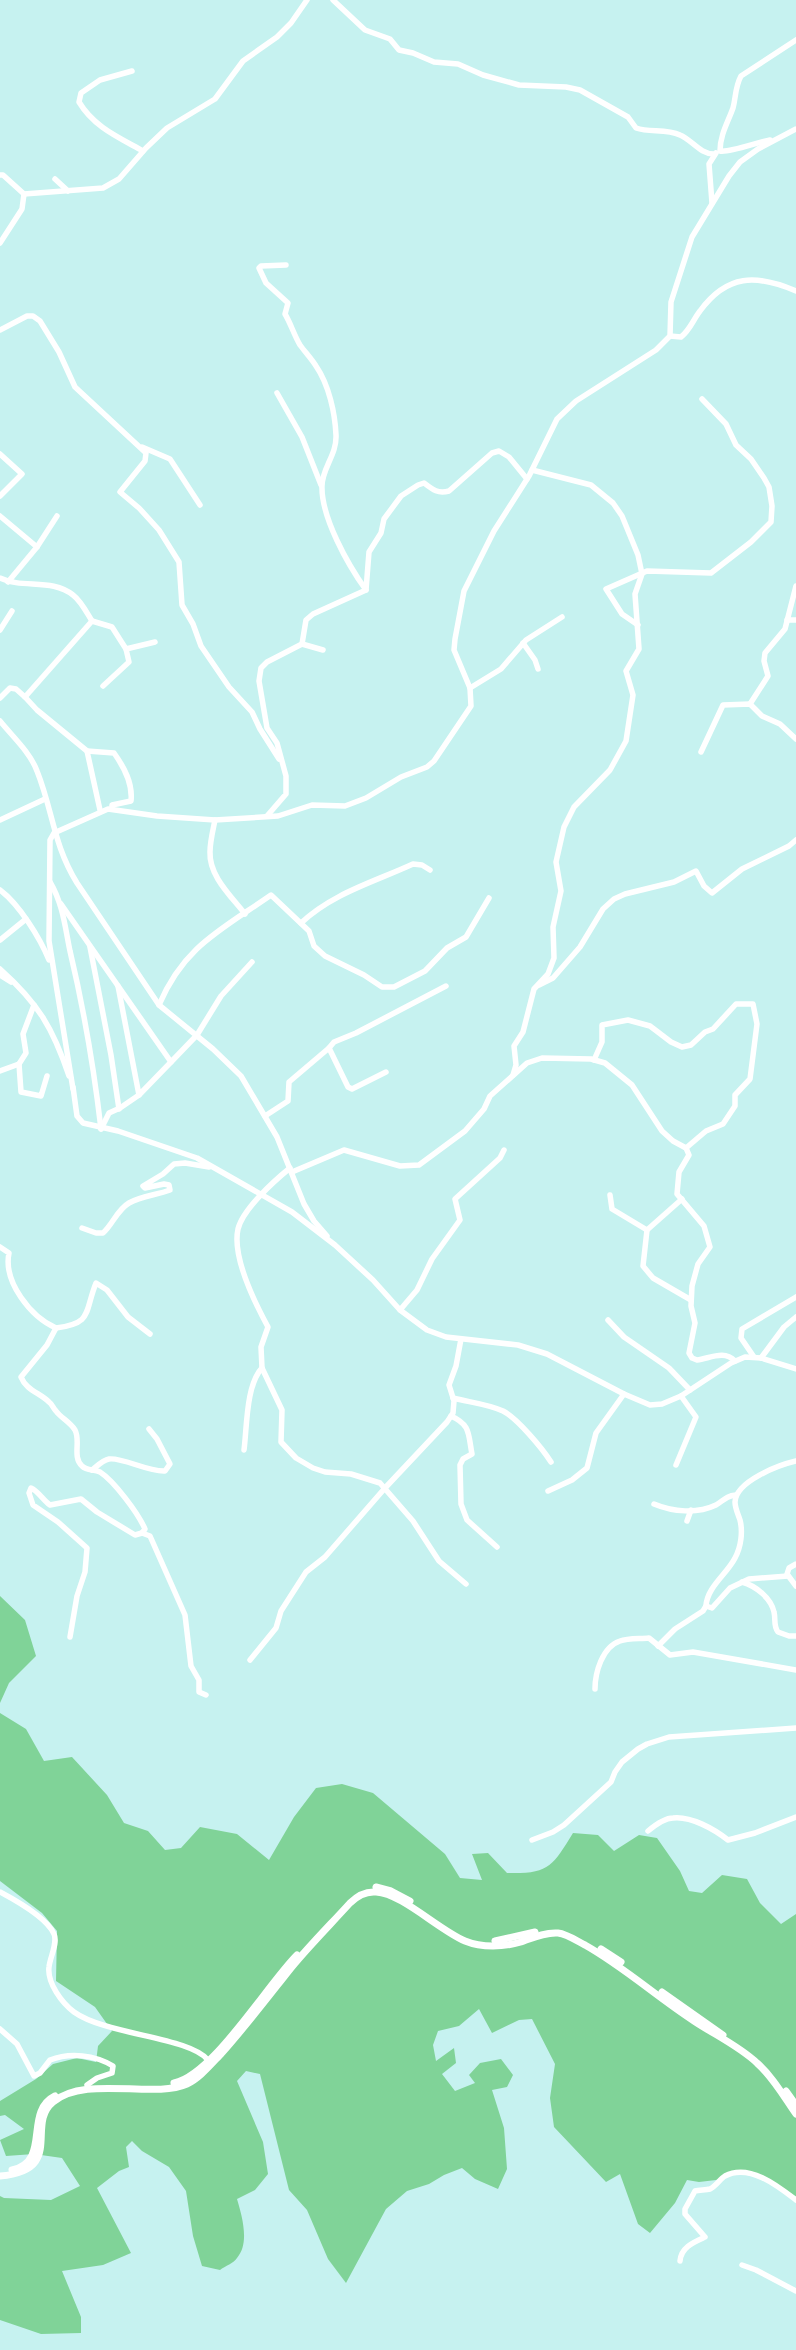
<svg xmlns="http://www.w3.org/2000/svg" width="796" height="2350" font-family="'PT Sans',sans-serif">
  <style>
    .green { fill: #80d398 }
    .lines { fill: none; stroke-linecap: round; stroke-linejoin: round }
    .minor { stroke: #fff; stroke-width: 5.5 }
    .major { stroke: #fff; stroke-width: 7 }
  </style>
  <rect width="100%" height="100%" fill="#c6f2f0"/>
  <!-- green -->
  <g class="green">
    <path d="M0 1596 25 1620 36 1656 9 1683 0 1703Z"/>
    <path d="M0 1713 26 1729 44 1761 72 1757 107 1795 124 1823 148 1831 165 1850 181 1848 200 1827 237 1834 269 1860 294 1817 316 1788 342 1784 373 1793 445 1854 460 1878 482 1880 472 1854 488 1853 507 1873C549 1874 552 1867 573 1833L598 1835 614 1851 639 1835 657 1838 680 1871 689 1891 702 1893 722 1875 747 1879 760 1903 781 1924 796 1914V2197L772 2181 739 2171 716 2180 699 2182 687 2180 675 2203 650 2233 638 2224 620 2174 606 2182 554 2127 550 2098 555 2064 532 2019 519 2020 492 2033 479 2009 459 2026 438 2031 433 2045 436 2061 454 2048 456 2063 442 2074 455 2091 475 2083 469 2075 480 2063 501 2059 513 2075 507 2087 492 2090 504 2128 507 2169 498 2189 475 2179 462 2168 444 2175 429 2184 407 2191 386 2209 346 2283 328 2259 307 2210 289 2190 260 2074 246 2071 237 2081 263 2142 268 2174 255 2190 237 2199C242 2216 250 2243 237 2258 234 2263 225 2266 220 2270L202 2266 193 2236 186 2191 169 2167 142 2151 132 2141 126 2147 129 2167 119 2171 97 2188 131 2253 103 2265 62 2271 81 2317V2333L41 2334 0 2320V2196L4 2198 51 2200 80 2186 62 2158 34 2154 6 2156 0 2140 24 2129 5 2115 0 2116V2101L36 2079 53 2064 77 2058 96 2062 98 2046 112 2031 95 2007 56 1981 57 1931 42 1913 0 1881Z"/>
  </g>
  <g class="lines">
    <!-- minor -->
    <g class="minor">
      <path d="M333 0 365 30 390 39 399 50 413 53 434 62 458 64 483 75 519 85 566 87 580 90 628 117 636 128C650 133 666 128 680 135 692 140 700 154 714 154"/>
      <path d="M132 71 100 80 81 93 79 102C94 127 118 137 143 151"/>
      <path d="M770 140C758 142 729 153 720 151 720 135 728 122 733 108 736 97 735 87 741 76L796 40"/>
      <path d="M0 175H3L24 194 103 188 119 179 146 148 167 128 215 99 243 61 277 37 291 23 307 0"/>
      <path d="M55 179 68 191"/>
      <path d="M712 203 709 164 716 153"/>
      <path d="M0 243 22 209 24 194"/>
      <path d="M0 330 27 316H33L40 321 59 352 75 387 146 453 145 461 120 492 139 508 159 530 179 562 182 605 193 624 201 646 229 687 252 712 260 729 279 759"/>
      <path d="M670 336 681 337C690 330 693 320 700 311 727 274 756 274 796 291"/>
      <path d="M277 393 302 437 321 485"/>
      <path d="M142 447 170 459 200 505"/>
      <path d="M0 454 22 474 0 496"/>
      <path d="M0 516 37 547"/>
      <path d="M0 578C23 589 52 578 73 595 81 601 87 613 92 621"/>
      <path d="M8 582 37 547 57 516"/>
      <path d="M366 590 369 552 381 533 384 519 401 496 418 485 424 483C433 490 438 494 449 491L492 453 499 451 509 457 527 479"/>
      <path d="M787 620H796"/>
      <path d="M638 625 622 614 606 589 647 571 711 573 751 542 771 522 772 506 769 487 764 478 751 459 736 445 726 424 702 399"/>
      <path d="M0 630 12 611"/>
      <path d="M523 643 535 660 538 669"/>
      <path d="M302 644 323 650"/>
      <path d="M103 686 129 662 126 649"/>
      <path d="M470 688 501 669 526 640 562 617"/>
      <path d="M25 697 92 621 112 627 126 649 155 642"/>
      <path d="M0 698 10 688 16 689 25 697 37 710 87 751 100 810"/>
      <path d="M750 704 768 676 764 661 765 653 785 629 796 586"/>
      <path d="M0 721C12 736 30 752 37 771 53 811 53 844 77 883L159 1005 213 1049 241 1076 277 1137 304 1204 314 1221 327 1236"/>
      <path d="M87 751 114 753C124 767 133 783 131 801L112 805V809"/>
      <path d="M701 752 723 705 750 704 762 716 780 724 796 739"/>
      <path d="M267 816 286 794V776L277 743 267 728 259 681 261 668 267 662 302 644 306 620 313 614 366 590C348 565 321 517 322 486 322 468 337 455 336 435 335 413 329 385 316 366 311 358 305 352 300 345 294 335 291 324 285 314L288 303 266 283 259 268 261 266 286 265"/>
      <path d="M0 820 45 799"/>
      <path d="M215 820C213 830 210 842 210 852 209 876 231 896 245 914"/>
      <path d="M50 882C63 904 65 927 70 951 84 1010 94 1069 101 1129"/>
      <path d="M0 890C19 904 40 938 49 960"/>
      <path d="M61 904 171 1062 197 1035 221 996 252 962"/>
      <path d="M301 923C333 893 374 882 413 864L422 865 430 870"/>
      <path d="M0 940 26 919"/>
      <path d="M90 947 111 1055 119 1109"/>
      <path d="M0 969C38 1003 53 1028 69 1076"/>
      <path d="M0 975 11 982"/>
      <path d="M539 985 553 978 580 947 603 909 614 899 625 894 674 882 696 871 704 886 712 893 742 869 789 846 796 840"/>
      <path d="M118 986 139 1095 171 1062"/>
      <path d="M159 1005C184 946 221 930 271 895L309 931 314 946 325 956 364 975 382 987H394L425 971 447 948 466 937 489 898"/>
      <path d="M329 1048 334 1042 356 1033 446 986"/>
      <path d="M594 1060 602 1042V1025L628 1020 650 1026 671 1042 682 1047 691 1045 705 1032 713 1029 736 1004H753L757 1024 750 1079 735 1095V1106L723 1124 706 1131 686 1148"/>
      <path d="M19 1064 21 1092 41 1096 47 1076"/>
      <path d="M0 1071 19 1064 26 1053 23 1034 34 1005"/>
      <path d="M513 1075 516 1065 514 1046 523 1032 534 989 548 974 554 958 553 927 561 891 556 862 564 827 574 807 610 770 626 741 633 695 626 671 639 649 635 594 642 574 638 555 622 516 613 503 591 485 532 470"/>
      <path d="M73 1087 77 1116 83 1123 118 1131 197 1158 292 1212 335 1245 373 1280 400 1310 427 1330 446 1337 518 1345 547 1354 624 1394 650 1405 662 1404 681 1396 731 1363 745 1357 761 1358 796 1369"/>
      <path d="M73 1089 49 941 50 840 54 833 108 809 157 816 215 820 278 816 312 805 345 806 366 798 401 777 427 767 434 761 471 706 470 688 454 650 455 639 464 591 494 531 529 476 557 419 576 401 656 350 670 336 671 302 692 237 729 176 740 162 758 149 796 129"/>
      <path d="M265 1116 288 1101 289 1082 329 1048 348 1087 352 1089 386 1072"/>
      <path d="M101 1129 109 1113 120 1108 139 1095"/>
      <path d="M290 1168C274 1181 243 1209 238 1229 232 1256 255 1303 268 1327L261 1347 262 1368 282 1410 281 1442 296 1458 313 1468 325 1472 351 1474 380 1483 413 1521 439 1561 466 1584"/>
      <path d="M292 1172 344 1150 400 1166 419 1165 465 1131 484 1109 490 1096 527 1063 542 1058 591 1059 605 1063 632 1085 662 1131 673 1141 686 1148 689 1155 679 1172 677 1194 704 1226 710 1247 698 1264 692 1286 691 1306 695 1323 689 1353 692 1358 697 1360C711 1358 724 1350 735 1361"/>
      <path d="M610 1195 612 1209 647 1230"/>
      <path d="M682 1199 647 1230 643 1266 653 1278 691 1300"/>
      <path d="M82 1228 96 1233H103C113 1224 117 1210 129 1203 141 1196 157 1195 170 1190L169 1185 164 1184 145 1188 143 1186 163 1174 174 1164 185 1163 209 1167"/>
      <path d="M0 1247 9 1253C3 1282 31 1317 56 1328L47 1345 21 1377C26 1390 40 1393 49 1402 52 1404 53 1408 56 1411 61 1418 70 1422 75 1430 81 1441 72 1457 82 1466 87 1471 94 1469 100 1472 114 1481 138 1513 145 1529L142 1533"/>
      <path d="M400 1310 417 1290 432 1259 460 1220 455 1199 500 1158 504 1150"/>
      <path d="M608 1320 624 1337 669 1368 690 1390"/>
      <path d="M56 1328C93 1323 84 1313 96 1283L107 1290 128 1317 150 1334"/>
      <path d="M754 1357 741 1338 742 1329 796 1297"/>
      <path d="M761 1358 784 1327 796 1317"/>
      <path d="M453 1398C468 1402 488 1404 503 1411 517 1418 542 1448 551 1462"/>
      <path d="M451 1416C471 1425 468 1434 472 1454L463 1459 460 1465 461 1504 467 1520 497 1547"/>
      <path d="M244 1450C247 1427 246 1385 262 1368"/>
      <path d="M676 1465 696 1417 681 1396"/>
      <path d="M92 1470C97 1466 103 1460 109 1459 122 1457 148 1472 165 1471L170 1464 157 1439 149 1429"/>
      <path d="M548 1491 572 1480 587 1468 596 1433 624 1394"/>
      <path d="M654 1504C673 1512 697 1514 716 1505 724 1500 726 1496 736 1495"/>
      <path d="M687 1521 691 1510"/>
      <path d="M796 1564 789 1568 787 1574 796 1586"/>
      <path d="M788 1576 749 1579 730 1588 712 1608 706 1606C707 1587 727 1574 735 1558 741 1547 743 1532 740 1520 738 1514 735 1508 735 1502 736 1481 779 1465 796 1461"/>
      <path d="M742 1582C756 1586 771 1598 774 1612 776 1620 773 1625 778 1632L789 1636H796"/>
      <path d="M70 1637 77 1596 85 1572 87 1548 58 1522 33 1505 29 1493 31 1488C38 1491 43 1500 50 1505L81 1499 97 1512 135 1535 142 1533 150 1536 185 1615 191 1666 199 1680V1692L206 1695"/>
      <path d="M658 1646 675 1629 703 1611 706 1606"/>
      <path d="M250 1660 276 1628 281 1611 306 1572 325 1557 385 1488 447 1422 453 1413 454 1401 449 1385 456 1366 461 1339"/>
      <path d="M595 1689C595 1673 602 1647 620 1641 628 1638 640 1639 649 1638L670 1655 693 1652 796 1670"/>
      <path d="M648 1831C654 1826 664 1818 673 1818 691 1816 714 1829 728 1840L755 1833 796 1817"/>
      <path d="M532 1840 553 1832 564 1825 611 1782 615 1772 622 1762 638 1749 647 1744 669 1737 796 1728"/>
      <path d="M0 1892C15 1900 47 1918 54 1934 58 1943 50 1957 49 1967 47 1983 62 2003 74 2012 106 2035 190 2037 208 2060"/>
      <path d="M0 2029 17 2044 34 2076 40 2073 50 2060C70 2052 95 2055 113 2066L112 2073 97 2078 87 2085"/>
      <path d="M680 2261C681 2247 694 2242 705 2237L685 2214V2209L695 2191C699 2190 706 2190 710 2189 716 2186 720 2179 725 2176 749 2163 778 2186 796 2200"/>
      <path d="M742 2265 756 2270 796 2291"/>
    </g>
    <!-- major -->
    <g class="major">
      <path d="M376 1887 391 1891 410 1901"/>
      <path d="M495 1941 535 1932"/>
      <path d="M601 1949 621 1962"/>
      <path d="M662 1992 723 2035"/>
      <path d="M174 2083C213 2075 267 1985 297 1955"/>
      <path d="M786 2091 796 2105"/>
      <path d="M12 2170C52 2161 23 2112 55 2096"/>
      <path d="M0 2176C66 2170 25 2125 53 2102 85 2075 153 2099 187 2084 200 2078 211 2064 221 2054 246 2026 268 1997 291 1968 309 1946 330 1925 350 1903 357 1896 365 1891 376 1892 401 1893 439 1930 465 1941 482 1948 504 1947 521 1942 532 1938 545 1932 558 1933 567 1934 577 1941 585 1945 624 1967 657 1997 694 2021 715 2035 739 2046 757 2063 773 2077 784 2097 796 2114"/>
    </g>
  </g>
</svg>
